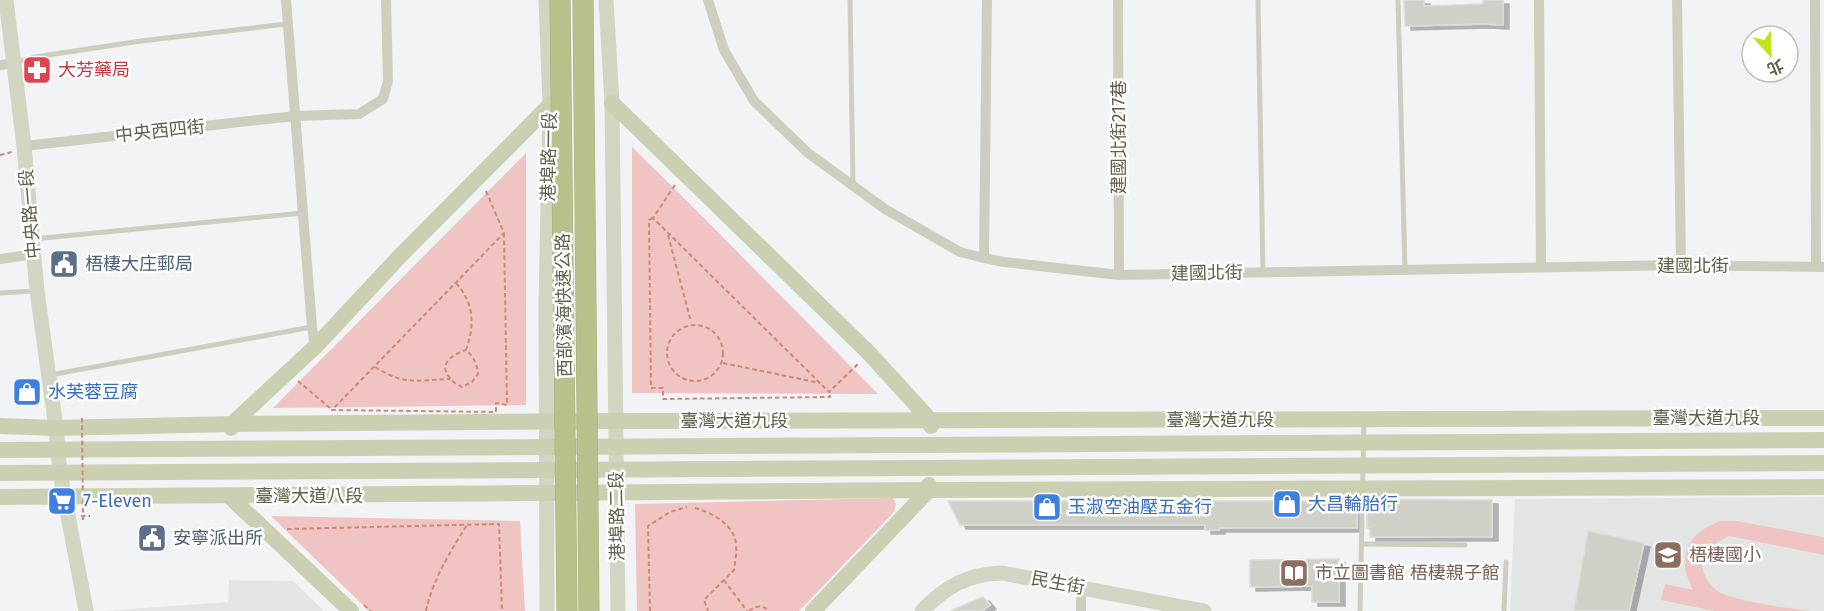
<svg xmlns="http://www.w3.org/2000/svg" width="1824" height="611" font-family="'Fira Sans','Noto Sans TC',sans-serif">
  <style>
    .education { fill: #e3e5e5 }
    .green { fill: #f0c4c3 }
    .building { fill: #cfd1c9; stroke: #dbddd6; stroke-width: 1.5; filter: url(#shadow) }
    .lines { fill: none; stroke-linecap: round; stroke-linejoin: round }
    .path { stroke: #ce877a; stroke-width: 2; stroke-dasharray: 4.5 3; stroke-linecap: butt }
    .lane { stroke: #cdcebe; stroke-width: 5 }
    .street { stroke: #cdcebe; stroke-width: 10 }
    .secondary { stroke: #d2d5c1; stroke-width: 15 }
    .primary { stroke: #ccd0b3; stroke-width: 16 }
    .highway-bridge-casing { stroke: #a3ac76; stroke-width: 21; stroke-linecap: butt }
    .path-bridge { stroke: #ce877a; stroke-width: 2; stroke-dasharray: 4.5 3; stroke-linecap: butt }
    .highway-bridge { stroke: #b8c08b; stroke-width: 20 }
    .labels { text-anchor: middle; stroke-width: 5; stroke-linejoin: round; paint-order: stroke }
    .health-label { font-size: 18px; fill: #be3a42; stroke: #fff; text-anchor: start }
    .street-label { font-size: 18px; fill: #5e604a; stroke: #fff }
    .service-label { font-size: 18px; fill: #4e5e75; stroke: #fff; text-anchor: start }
    .shop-label { font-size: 18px; fill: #366cbe; stroke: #fff; text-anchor: start }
    .education-label { font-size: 18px; fill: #785e54; stroke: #fff; text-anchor: start }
  </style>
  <defs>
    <filter id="shadow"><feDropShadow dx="6" dy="4" stdDeviation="0" flood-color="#0004"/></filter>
  </defs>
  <rect width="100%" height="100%" fill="#f2f3f4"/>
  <!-- education -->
  <g class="education">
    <path d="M1824 497V611H1510L1515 499Z"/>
    <path d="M229 580 293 581 324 611H102L228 602Z"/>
  </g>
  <!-- green -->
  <g class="green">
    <path d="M632 147 688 202 878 394 632 393Z"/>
    <path d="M526 153V405L273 408Z"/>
    <path d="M893 498 896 504 894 512 799 611H637L635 504Z"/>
    <path d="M271 516 520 521 525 611H369Z"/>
    <path d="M1720 521H1736L1824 537V555L1729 536C1717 542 1702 550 1702 566 1703 574 1709 585 1716 590 1729 601 1790 608 1810 611H1714L1661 600 1665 584 1693 590C1690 583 1686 575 1685 567 1684 542 1697 530 1720 521Z"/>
  </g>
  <!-- building -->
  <g class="building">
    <path d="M1404 0H1424V6L1483 4V0H1503V25L1483 24 1405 26Z"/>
    <path d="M1370 499 1492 500V537H1370V528H1367V501Z"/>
    <path d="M948 501H1357V528H1219V530H1205V525H960Z"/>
    <path d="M1588 531 1644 543 1629 611H1574Z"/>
    <path d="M1339 559V602H1312V586L1250 587V560Z"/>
    <path d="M983 597 990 605 982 611H950Z"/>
  </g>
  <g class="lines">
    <!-- path -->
    <g class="path">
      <path d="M0 155 12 152"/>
      <path d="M675 185 653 218 829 392 858 364"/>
      <path d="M486 191 504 233"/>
      <path d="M653 218 649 220 651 388H663V399L830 397 829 392"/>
      <path d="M504 233 507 405 496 403V412L332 410Z"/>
      <path d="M668 235 691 322"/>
      <path d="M456 283C474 303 475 325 466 350 474 357 477 364 478 374L472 382 462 387C458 385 452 382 450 378 437 363 454 354 466 350"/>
      <circle cx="695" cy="353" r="28"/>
      <path d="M723 363 820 383"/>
      <path d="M375 367C405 386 417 380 450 379"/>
      <path d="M298 381 330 408"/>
      <path d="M695 508C713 513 735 525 736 545 737 553 735 562 734 570L704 600 708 611"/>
      <path d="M81 516H90"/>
      <path d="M287 529 499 524 502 611"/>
      <path d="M724 580 747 611"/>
      <path d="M364 605 371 611"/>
      <path d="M426 611C433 579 450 552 467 525"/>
      <path d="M650 611 648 526 670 512 687 507"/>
      <path d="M749 611C756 605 763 605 769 611"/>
    </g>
    <!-- lane -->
    <g class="lane">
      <path d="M850 0 853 184"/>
      <path d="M1258 0 1263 272"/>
      <path d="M1398 0 1405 271"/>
      <path d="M15 63 35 57 141 41 287 24"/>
      <path d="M33 239 303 213"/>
      <path d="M0 293 35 291"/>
      <path d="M50 375 312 327"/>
      <path d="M1362 544 1465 545"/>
      <path d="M1360 611 1364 421"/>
      <path d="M1504 611 1506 562"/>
    </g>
    <!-- street -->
    <g class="street">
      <path d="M286 0 312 327 315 347"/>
      <path d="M708 0 724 50 754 101 808 153 885 209 960 252 984 258 1004 262 1119 275 1681 265 1824 267"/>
      <path d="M1118 0 1119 275"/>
      <path d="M1539 0 1541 267"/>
      <path d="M1677 0 1681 265"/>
      <path d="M1815 0 1816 266"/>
      <path d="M0 65 13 63"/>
      <path d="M24 146 295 116 359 114 383 99 388 81 386 0"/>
      <path d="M984 258 987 0"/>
      <path d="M0 259 34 254"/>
      <path d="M1081 587V611"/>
    </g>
    <!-- secondary -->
    <g class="secondary">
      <path d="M6 0 24 146 37 291 56 428 60 473 86 611"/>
      <path d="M546 0 550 105 546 304 547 611"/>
      <path d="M606 0 612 103 618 611"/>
      <path d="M922 611C946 586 968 574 1002 573L1204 611"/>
    </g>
    <!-- primary -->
    <g class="primary">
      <path d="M612 103 869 353 931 421V426"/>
      <path d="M0 426 56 428 232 424 616 421 1824 418"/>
      <path d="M231 428 232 424 315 347 400 256 550 105"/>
      <path d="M0 450 1824 440"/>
      <path d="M0 473 1824 463"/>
      <path d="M229 496 351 611"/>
      <path d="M0 497 929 490 1824 487"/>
      <path d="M813 611 929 490V485"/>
    </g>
    <!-- highway-bridge casing -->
    <g class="highway-bridge-casing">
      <g id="highway-bridge">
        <path d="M560 0 567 611"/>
        <path d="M583 0 589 611"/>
      </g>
    </g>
    <!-- path-bridge -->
    <path class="path-bridge" d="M82 418 83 520"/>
    <!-- highway-bridge -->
    <use href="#highway-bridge" class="highway-bridge"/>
  </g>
  <!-- icons -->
  <defs>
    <g id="pharmacy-square" transform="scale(1.5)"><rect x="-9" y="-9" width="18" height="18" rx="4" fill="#e0444e" stroke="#fff"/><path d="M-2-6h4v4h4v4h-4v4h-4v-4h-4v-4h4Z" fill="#fff"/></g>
    <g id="civic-square" transform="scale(1.5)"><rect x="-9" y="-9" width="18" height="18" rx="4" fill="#5c6f8a" stroke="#fff"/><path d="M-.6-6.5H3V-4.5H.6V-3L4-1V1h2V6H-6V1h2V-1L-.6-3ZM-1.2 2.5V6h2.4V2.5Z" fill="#fff"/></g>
    <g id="shop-square" transform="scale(1.5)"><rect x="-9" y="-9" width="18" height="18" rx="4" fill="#3f7fe0" stroke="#fff"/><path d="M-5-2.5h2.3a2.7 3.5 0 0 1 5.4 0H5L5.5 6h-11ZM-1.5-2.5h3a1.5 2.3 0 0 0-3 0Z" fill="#fff"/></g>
    <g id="supermarket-square" transform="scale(1.5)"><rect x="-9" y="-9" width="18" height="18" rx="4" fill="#3f7fe0" stroke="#fff"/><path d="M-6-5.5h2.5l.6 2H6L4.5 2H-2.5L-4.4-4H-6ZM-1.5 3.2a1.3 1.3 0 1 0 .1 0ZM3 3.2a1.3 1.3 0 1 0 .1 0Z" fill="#fff"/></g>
    <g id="school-square" transform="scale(1.5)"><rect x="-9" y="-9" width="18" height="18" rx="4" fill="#8d6e63" stroke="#fff"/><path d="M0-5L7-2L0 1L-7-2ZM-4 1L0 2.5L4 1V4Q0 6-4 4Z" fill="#fff"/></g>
    <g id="library-square" transform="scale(1.5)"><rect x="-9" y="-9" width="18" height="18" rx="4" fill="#8d6e63" stroke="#fff"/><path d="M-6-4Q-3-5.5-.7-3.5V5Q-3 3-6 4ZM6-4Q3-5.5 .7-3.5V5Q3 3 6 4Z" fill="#fff"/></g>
  </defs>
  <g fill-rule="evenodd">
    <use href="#pharmacy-square" x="37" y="70"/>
    <use href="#civic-square" x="64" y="264"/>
    <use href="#shop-square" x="27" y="392"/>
    <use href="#supermarket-square" x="62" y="501"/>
    <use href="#shop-square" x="1287" y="504"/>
    <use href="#shop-square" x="1047" y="507"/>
    <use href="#civic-square" x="152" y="538"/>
    <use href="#school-square" x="1668" y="555"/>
    <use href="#library-square" x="1294" y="573"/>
  </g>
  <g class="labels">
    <!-- health labels -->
    <g class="health-label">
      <text x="58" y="76">大芳藥局</text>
    </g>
    <!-- street labels -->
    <g class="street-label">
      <text transform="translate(160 131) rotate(-6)" y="6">中央西四街</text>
      <text transform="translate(1119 137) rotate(-90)" y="6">建國北街217巷</text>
      <text transform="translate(549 157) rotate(-89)" y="6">港埠路一段</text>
      <text transform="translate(30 214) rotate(-95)" y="6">中央路一段</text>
      <text x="1693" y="272">建國北街</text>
      <text transform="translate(1207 273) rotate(-1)" y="6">建國北街</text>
      <text transform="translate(564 305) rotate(-91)" y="6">西部濱海快速公路</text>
      <text x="1706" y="424">臺灣大道九段</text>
      <text x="1220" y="426">臺灣大道九段</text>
      <text x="734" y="427">臺灣大道九段</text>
      <text x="309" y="502">臺灣大道八段</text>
      <text transform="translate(617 516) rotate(-91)" y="6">港埠路二段</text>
      <text transform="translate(1058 583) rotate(11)" y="6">民生街</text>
    </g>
    <!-- service labels -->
    <g class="service-label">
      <text x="85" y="270">梧棲大庄郵局</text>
      <text x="173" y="544">安寧派出所</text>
    </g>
    <!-- shop labels -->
    <g class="shop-label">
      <text x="48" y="398">水芙蓉豆腐</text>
      <text x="83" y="507">7-Eleven</text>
      <text x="1308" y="510">大昌輪胎行</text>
      <text x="1068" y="513">玉淑空油壓五金行</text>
    </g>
    <!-- education labels -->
    <g class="education-label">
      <text x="1689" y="561">梧棲國小</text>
      <text x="1315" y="579">市立圖書館 梧棲親子館</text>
    </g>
  </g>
  <!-- north arrow -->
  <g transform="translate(1770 54) rotate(158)"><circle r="28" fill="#ffffff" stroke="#bfbfb7" stroke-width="1.5"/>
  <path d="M0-4.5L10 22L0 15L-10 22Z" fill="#bce51c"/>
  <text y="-9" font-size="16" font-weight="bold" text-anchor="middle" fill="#5e604a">北</text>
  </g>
</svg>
